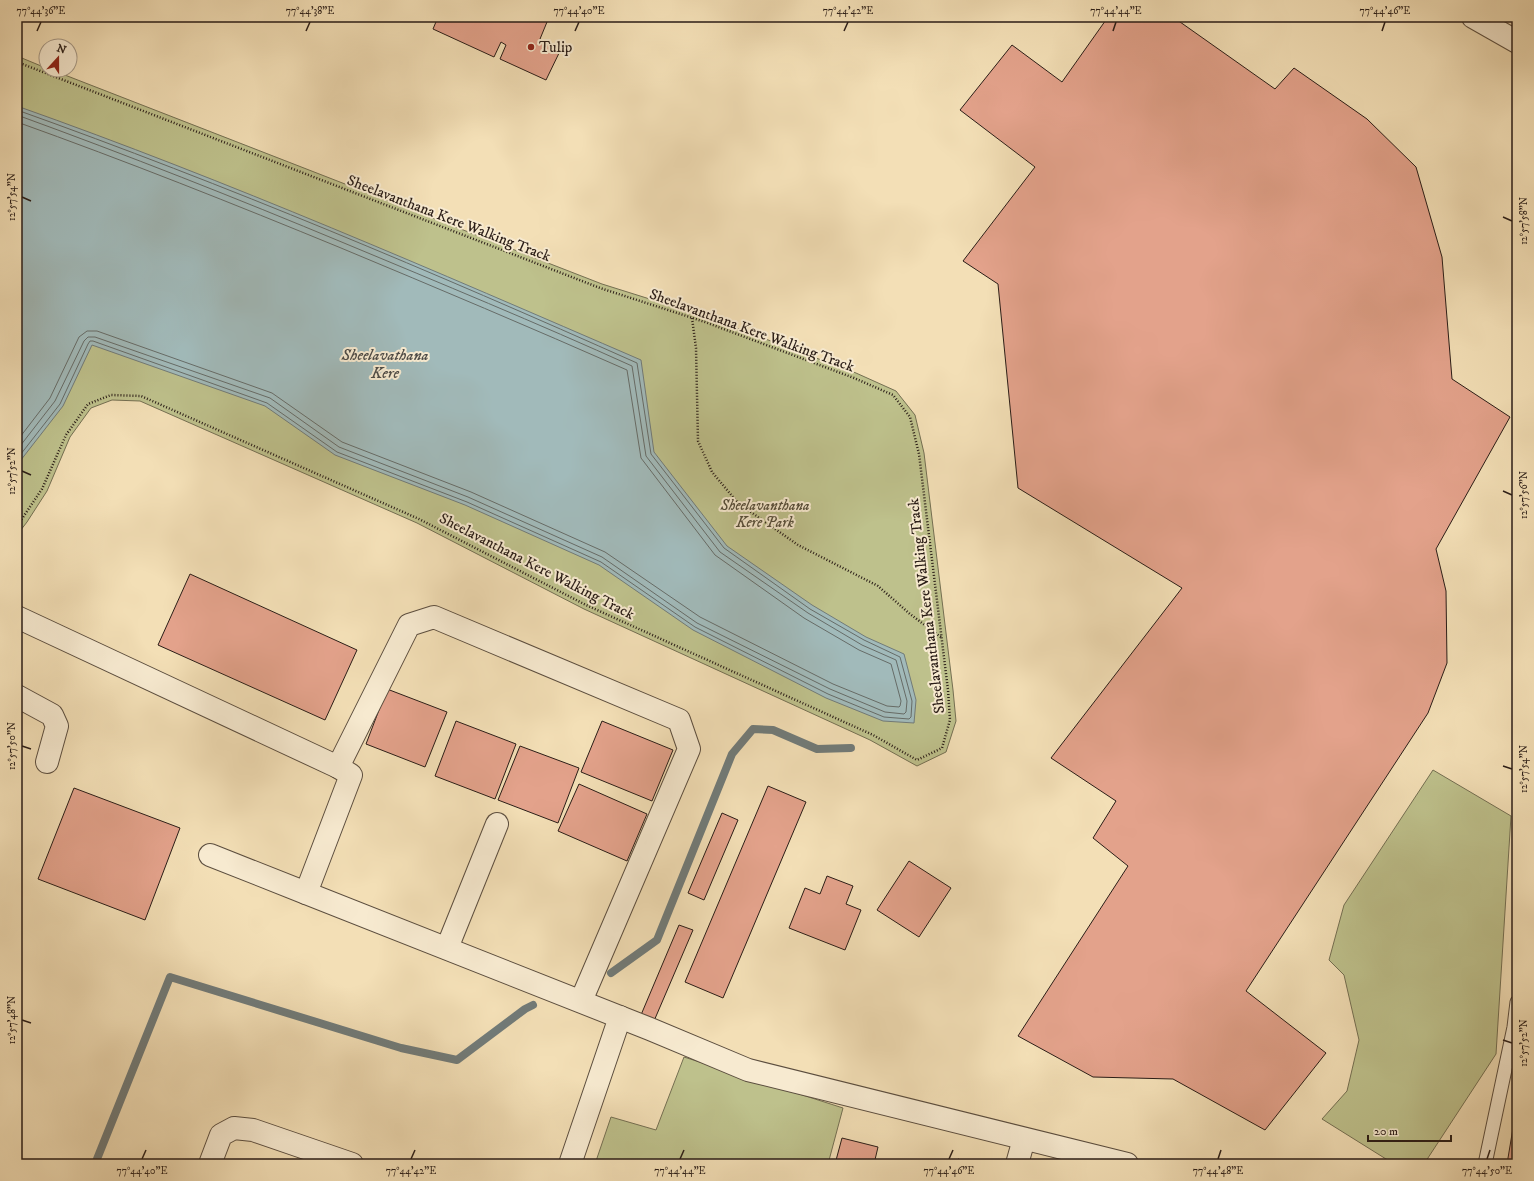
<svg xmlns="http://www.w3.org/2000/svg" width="1534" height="1181" font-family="'IM FELL DW Pica',serif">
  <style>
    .green { fill: #bec18c; stroke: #746f52 }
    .water { fill: #a1baba; stroke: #717b79 }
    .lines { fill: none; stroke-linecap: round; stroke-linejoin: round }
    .shore { stroke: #666c68; stroke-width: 1 }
    .stream { stroke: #717b79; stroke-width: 8 }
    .building { fill: #e3a28b; stroke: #2a1d17 }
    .service-casing { stroke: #5c4e3f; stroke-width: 15 }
    .minor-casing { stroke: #5c4e3f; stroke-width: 24 }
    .path { stroke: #2a1d17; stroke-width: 2.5; stroke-dasharray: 1 2; stroke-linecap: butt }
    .service { stroke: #f7ead0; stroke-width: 13 }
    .minor { stroke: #f7ead0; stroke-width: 22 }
    .ticks { fill: none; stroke: #2a1d17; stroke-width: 1.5 }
    .poi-dot { fill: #8f2418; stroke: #f7ead0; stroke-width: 1.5 }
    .labels { text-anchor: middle; stroke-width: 4; stroke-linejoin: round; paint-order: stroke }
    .poi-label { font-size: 15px; fill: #2a1d17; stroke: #f7ead0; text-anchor: start }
    .street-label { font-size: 15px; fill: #2a1d17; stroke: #f7ead0 }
    .park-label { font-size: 15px; font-style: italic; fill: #564e3a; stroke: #f7ead0 }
    .water-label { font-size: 16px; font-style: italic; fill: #4e4c48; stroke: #f7ead0 }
    .neatline { fill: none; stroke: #2a1d17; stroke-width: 1.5 }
    .ticks-label { font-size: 10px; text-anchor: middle; fill: #2a1d17 }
  </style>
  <rect width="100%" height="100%" fill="#f3dfb6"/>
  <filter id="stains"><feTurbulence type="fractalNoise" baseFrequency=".005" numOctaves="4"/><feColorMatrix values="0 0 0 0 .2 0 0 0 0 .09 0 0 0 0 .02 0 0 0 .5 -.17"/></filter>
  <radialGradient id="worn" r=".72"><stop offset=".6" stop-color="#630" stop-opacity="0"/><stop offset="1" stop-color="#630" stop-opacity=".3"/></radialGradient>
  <!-- green -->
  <g class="green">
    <path d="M17 56 46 68V70H52L602 284 707 317 856 373 896 391 915 415 924 453 953 690 956 721 946 752 917 766 870 740 584 609 417 523 140 401 112 400 91 408 70 437 47 491 27 522 17 535Z"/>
    <path d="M1433 770 1511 816 1496 1054 1424 1164H1394L1322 1119 1347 1091 1359 1040 1344 975 1329 960 1344 905Z"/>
    <path d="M684 1057 843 1108 828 1164H595L611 1117 656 1130Z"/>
  </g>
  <!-- water -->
  <path class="water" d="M17 106C229 181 435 271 641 360L654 452 727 546 812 605 866 637 904 654 916 700 914 723 883 721 826 698 693 630 599 565 465 505 335 455 265 406 92 345 63 406 17 465Z"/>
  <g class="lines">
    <!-- shore -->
    <g class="shore">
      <path d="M17 110C227 185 433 272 637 363L651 454 724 548 810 609 864 640 900 657 912 701 911 717 909 719 884 717 828 694 695 627 601 562 467 502 337 452 267 403 93 341H90L88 344 60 404 17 459"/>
      <path d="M17 115C127 155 236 198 344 243 440 283 537 323 632 366L646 456 720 552 808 613 862 645 896 660 907 701 906 712 904 714 885 712 830 689 697 623 602 557 468 497 339 447 270 398 95 337H88L84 341 55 401 17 450"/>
      <path d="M17 122C126 161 234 204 341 248 437 288 532 328 627 370L641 458 715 555 804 618 859 650 891 664 901 701 900 706 899 707 887 706 833 684 700 617 605 552 471 492 342 442 272 393 97 331H87L79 337 50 398 17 441"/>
    </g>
    <!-- stream -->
    <g class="stream">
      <path d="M611 973 657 940 732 754 753 729 773 730 817 749 851 748"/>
      <path d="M95 1164 170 977 401 1048 457 1060 525 1009 533 1005"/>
    </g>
  </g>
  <!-- building -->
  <g class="building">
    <path d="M438 17H545L543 20 547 22 540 39 561 49 546 80 500 59 506 45 501 42 494 57 433 29Z"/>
    <path d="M1108 17H1173L1275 89 1294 68 1367 119 1416 167 1442 257 1452 379 1510 417 1436 549 1446 591 1447 663 1428 713 1246 991 1326 1053 1265 1130 1173 1079 1093 1077 1018 1036 1128 866 1093 838 1116 801 1051 758 1182 588 1018 488 998 284 963 261 1035 167 960 110 1012 45 1062 82Z"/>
    <path d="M190 574 357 650 325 720 158 645Z"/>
    <path d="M387 689 447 712 425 767 366 744Z"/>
    <path d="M456 721 516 744 495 799 435 776Z"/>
    <path d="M602 721 673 750 652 801 581 772Z"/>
    <path d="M520 746 579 768 558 823 498 800Z"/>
    <path d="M579 784 647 814 627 861 558 831Z"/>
    <path d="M768 786 806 802 723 998 685 982Z"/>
    <path d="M74 788 180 828 145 920 38 879Z"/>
    <path d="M722 813 738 820 704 900 688 893Z"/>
    <path d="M909 861 951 888 919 937 877 910Z"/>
    <path d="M827 876 853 886 846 904 861 910 845 950 789 928 805 888 820 894Z"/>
    <path d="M679 925 693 930 651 1028 638 1022Z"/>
    <path d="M1517 1120V1164H1507L1513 1128Z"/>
    <path d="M842 1138 878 1147 874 1164H835Z"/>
    <path d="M958 1159 972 1164H957Z"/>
  </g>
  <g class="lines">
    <!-- service casing -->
    <g class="service-casing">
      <path id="service" d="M1485 1164 1514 1027 1517 1002"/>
    </g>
    <!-- minor casing -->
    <g class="minor-casing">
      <g id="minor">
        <path d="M1473 17 1517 42"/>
        <path d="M17 617 338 767 351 775 306 893 650 1029 748 1070 1127 1164"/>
        <path d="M17 696 52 715 57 726 47 762"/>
        <path d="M338 767 409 625 434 617 679 720 689 749 581 1001"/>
        <path d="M210 855 306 893"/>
        <path d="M447 948 497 824"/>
        <path d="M210 1164 221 1135 234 1128 253 1130 352 1164"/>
        <path d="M570 1164 620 1017"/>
        <path d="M1017 1164 1024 1139"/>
      </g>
    </g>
    <!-- path -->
    <g class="path">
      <path d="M17 62 600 288 705 322 854 378 893 395 910 417 919 454 948 690 950 720 942 748 917 760 873 735 586 605 419 519 141 396 111 395 88 404 66 435 42 489 17 526"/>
      <path d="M692 318 696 348 698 441 712 472 738 503 798 545 878 586 910 614 942 638"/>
    </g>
    <!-- service -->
    <use href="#service" class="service"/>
    <!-- minor -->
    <use href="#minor" class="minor"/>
  </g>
  <!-- ticks -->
  <path class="ticks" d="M37 31 41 22M306 31 310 22M575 31 579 22M844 31 848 22M1113 31 1116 22M1382 31 1385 22M22 197 31 201M1503 217 1512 221M22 471 31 475M1503 491 1512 495M22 746 31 749M1503 766 1512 769M22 1020 31 1023M1503 1040 1512 1043M142 1159 146 1150M411 1159 415 1150M680 1159 684 1150M949 1159 953 1150M1218 1159 1221 1150M1487 1159 1490 1150"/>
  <!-- markers -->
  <circle class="poi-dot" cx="531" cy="47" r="4"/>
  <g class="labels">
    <!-- poi labels -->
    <g class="poi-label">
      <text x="539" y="52">Tulip</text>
    </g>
    <!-- street labels -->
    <g class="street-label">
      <text transform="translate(449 218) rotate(21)" y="5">Sheelavanthana Kere Walking Track</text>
      <text transform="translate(752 330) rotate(20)" y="5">Sheelavanthana Kere Walking Track</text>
      <text transform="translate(537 566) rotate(27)" y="5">Sheelavanthana Kere Walking Track</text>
      <text transform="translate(926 606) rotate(-97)" y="5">Sheelavanthana Kere Walking Track</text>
    </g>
    <!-- park labels -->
    <g class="park-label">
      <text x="765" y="510">Sheelavanthana<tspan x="765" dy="17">Kere Park</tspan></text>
    </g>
    <!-- water labels -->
    <g class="water-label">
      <text x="385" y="360">Sheelavathana<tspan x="385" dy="18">Kere</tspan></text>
    </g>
  </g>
  <!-- margin -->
  <rect width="1534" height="1181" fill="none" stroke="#f3dfb6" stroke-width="44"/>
  <!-- north arrow -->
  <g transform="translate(58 58) rotate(21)"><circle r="19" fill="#f7ead0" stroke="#a59886"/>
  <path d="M0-3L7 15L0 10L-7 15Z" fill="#8f2418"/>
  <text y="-6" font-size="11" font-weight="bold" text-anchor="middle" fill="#2a1d17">N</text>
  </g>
  <!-- scale -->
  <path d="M1368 1135v6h83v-6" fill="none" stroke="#2a1d17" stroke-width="2"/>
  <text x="1374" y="1135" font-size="12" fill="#2a1d17" stroke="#f7ead0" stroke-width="3" paint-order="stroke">20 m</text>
  <rect x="22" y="22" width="1490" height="1137" class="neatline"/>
  <g class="ticks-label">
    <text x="41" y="14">77°44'36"E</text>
    <text x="310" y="14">77°44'38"E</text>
    <text x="579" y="14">77°44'40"E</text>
    <text x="848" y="14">77°44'42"E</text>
    <text x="1116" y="14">77°44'44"E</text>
    <text x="1385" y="14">77°44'46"E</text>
    <text transform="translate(11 197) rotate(-90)" y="4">12°57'54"N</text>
    <text transform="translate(1523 221) rotate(-90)" y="4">12°57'58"N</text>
    <text transform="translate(11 471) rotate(-90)" y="4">12°57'52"N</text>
    <text transform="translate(1523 495) rotate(-90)" y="4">12°57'56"N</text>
    <text transform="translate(11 746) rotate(-90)" y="4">12°57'50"N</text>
    <text transform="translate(1523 769) rotate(-90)" y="4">12°57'54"N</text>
    <text transform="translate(11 1020) rotate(-90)" y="4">12°57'48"N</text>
    <text transform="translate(1523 1043) rotate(-90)" y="4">12°57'52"N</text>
    <text x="142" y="1174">77°44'40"E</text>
    <text x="411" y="1174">77°44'42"E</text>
    <text x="680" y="1174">77°44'44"E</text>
    <text x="949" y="1174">77°44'46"E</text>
    <text x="1218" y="1174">77°44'48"E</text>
    <text x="1487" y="1174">77°44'50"E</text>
  </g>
  <rect width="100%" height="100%" filter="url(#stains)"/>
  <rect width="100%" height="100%" fill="url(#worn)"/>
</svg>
